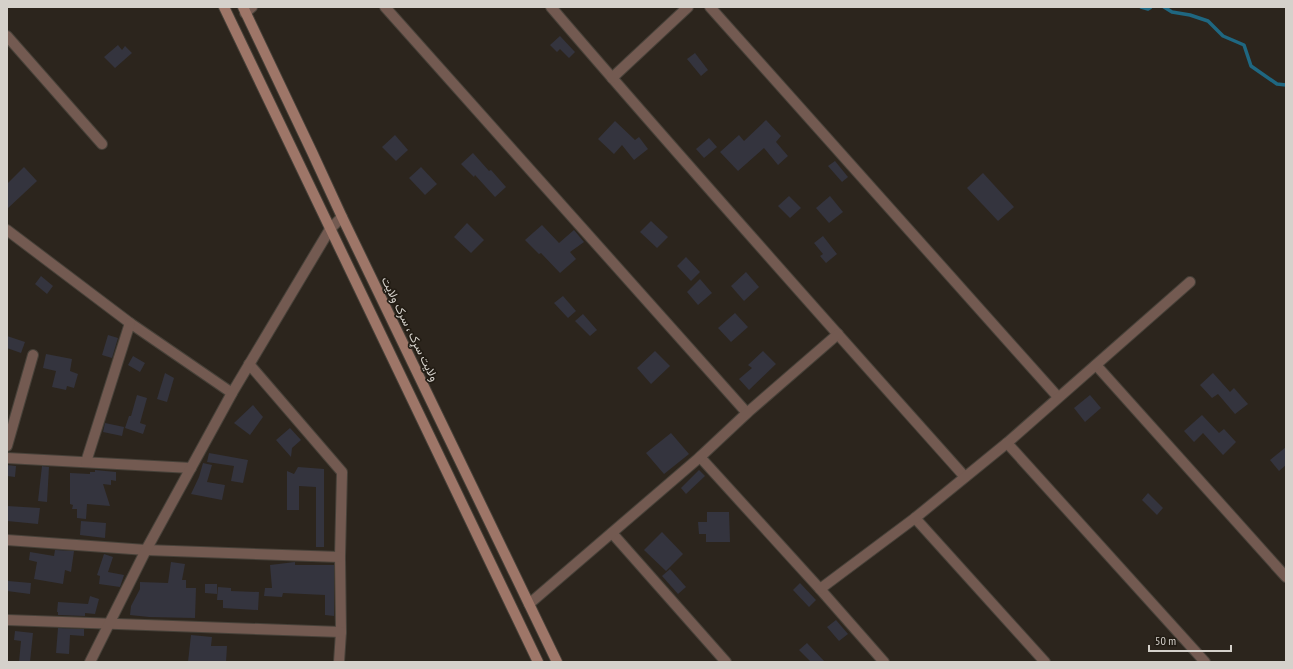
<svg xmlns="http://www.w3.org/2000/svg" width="1293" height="669" font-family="'PT Sans Narrow',Vazirmatn,sans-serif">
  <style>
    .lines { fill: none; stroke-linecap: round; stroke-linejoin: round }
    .stream { stroke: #1f6781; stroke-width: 3.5 }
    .building { fill: #34343e }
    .street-casing { stroke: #474139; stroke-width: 12 }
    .secondary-casing { stroke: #474139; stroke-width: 12 }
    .street { stroke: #735a51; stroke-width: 10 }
    .secondary { stroke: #9e7668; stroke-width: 10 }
    .labels { text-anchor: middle; stroke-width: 3.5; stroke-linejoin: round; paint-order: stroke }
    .street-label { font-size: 12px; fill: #d5d1cb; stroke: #221c14 }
  </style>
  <rect width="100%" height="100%" fill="#2c251d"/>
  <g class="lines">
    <!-- stream -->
    <g class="stream">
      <path d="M1141 7 1148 9 1151 7"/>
      <path d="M1164 7 1172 12 1190 15 1208 21 1223 36 1244 45 1251 66 1277 84 1286 85"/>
    </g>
  </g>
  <!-- building -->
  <g class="building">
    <path d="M560 36 575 52 569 58 560 49 557 52 550 45Z"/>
    <path d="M118 45 122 50 125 46 132 53 115 68 104 57Z"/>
    <path d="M695 53 708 70 701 76 687 59Z"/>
    <path d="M766 120 781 136 776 142 788 156 778 165 764 148 738 171 720 152 739 135 744 141Z"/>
    <path d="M615 121 635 140 639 137 648 149 634 160 622 145 614 154 598 139Z"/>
    <path d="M395 135 408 150 396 161 382 147Z"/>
    <path d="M709 138 717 147 704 158 696 149Z"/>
    <path d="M473 153 489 171 491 170 506 187 495 197 475 175 474 177 461 164Z"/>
    <path d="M835 161 848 177 842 182 828 166Z"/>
    <path d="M24 167 37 181 7 209V184Z"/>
    <path d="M421 167 437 184 425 195 409 178Z"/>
    <path d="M983 173 1014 207 998 221 967 188Z"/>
    <path d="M789 196 801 208 790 218 778 206Z"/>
    <path d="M830 196 843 212 829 223 816 208Z"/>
    <path d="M651 221 668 237 657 248 640 232Z"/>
    <path d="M467 223 484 240 471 253 454 237Z"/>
    <path d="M542 225 559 243 574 230 584 242 570 252 576 259 560 273 541 253 539 254 525 240Z"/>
    <path d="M823 236 837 254 826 263 820 256 823 254 814 243Z"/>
    <path d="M686 257 700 272 691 281 677 266Z"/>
    <path d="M746 272 759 287 744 301 731 286Z"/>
    <path d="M41 276 53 286 47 294 35 284Z"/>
    <path d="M700 279 712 293 698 305 687 292Z"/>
    <path d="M563 296 576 311 568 318 554 303Z"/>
    <path d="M735 313 748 327 731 342 718 328Z"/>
    <path d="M583 314 597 330 590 336 575 321Z"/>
    <path d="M108 335 118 338 112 358 102 355Z"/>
    <path d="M7 336 25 342 21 353 7 348Z"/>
    <path d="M655 351 670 366 651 384 637 368Z"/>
    <path d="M763 351 776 364 749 390 739 379 752 368 748 365Z"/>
    <path d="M46 354 72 359 70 371 78 374 74 388 67 386 66 390 52 387 56 371 43 368Z"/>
    <path d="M133 356 145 363 140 372 128 365Z"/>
    <path d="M165 373 174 378 167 402 157 399Z"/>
    <path d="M1213 373 1230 392 1234 388 1248 404 1235 414 1218 394 1212 398 1200 385Z"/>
    <path d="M137 395 147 398 140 423 146 425 143 434 125 428 129 416H131Z"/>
    <path d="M1090 395 1101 408 1085 422 1074 408Z"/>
    <path d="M253 405 263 417 250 435 234 423Z"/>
    <path d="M1202 415 1219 433 1224 429 1236 442 1223 455 1203 433 1194 442 1184 431Z"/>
    <path d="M105 423 124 427 122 436 103 432Z"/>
    <path d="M290 428 301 440 292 448 291 457 276 440Z"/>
    <path d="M671 433 689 454 664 474 646 453Z"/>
    <path d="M1286 447V465L1279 471 1270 460Z"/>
    <path d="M209 453 248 460 243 483 231 481 234 466 207 462Z"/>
    <path d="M203 463 212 465 207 482 225 485 222 500 191 494 199 477Z"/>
    <path d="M7 465 16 466 15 477 7 476Z"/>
    <path d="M42 466 49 467 47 502 38 501Z"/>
    <path d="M298 467 324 469V547H316V487L299 486V510H287V471L294 474Z"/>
    <path d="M95 470 116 472V481L111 480V485L103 484 110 506 87 504 86 519 77 518V509H72L73 505 70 504V473L90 474V472H95Z"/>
    <path d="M699 470 705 476 686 494 681 488Z"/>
    <path d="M1148 493 1163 508 1157 515 1142 500Z"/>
    <path d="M7 506 40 508 38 524 7 521Z"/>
    <path d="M707 512H729L730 542H706V534H699L698 522H707Z"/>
    <path d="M81 521 106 523 105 538 80 535Z"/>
    <path d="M662 532 683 554 666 571 644 550Z"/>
    <path d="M55 550 74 551 71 572 65 570 63 584 34 579 37 562 29 560 30 552 54 556Z"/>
    <path d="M104 554 113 557 108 572 124 575 120 587 99 584 100 576 97 575Z"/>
    <path d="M171 562 185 564 182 580H186V588H196L195 618 149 617 130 615 131 606 140 589V582L168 583Z"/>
    <path d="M295 562V565H334V616L325 615V595L283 593 282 597 264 596 265 588H272L270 565Z"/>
    <path d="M670 569 686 587 678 594 662 576Z"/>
    <path d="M8 581 31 583 30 594 7 591Z"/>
    <path d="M800 583 816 600 809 607 793 590Z"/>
    <path d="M205 584H217V594L205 593Z"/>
    <path d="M218 587 231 588V591L259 592 258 610 223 608V600H217Z"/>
    <path d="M90 596 99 599 95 614 85 613V616L58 615V612H57L58 602 88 604Z"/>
    <path d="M836 620 848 634 839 641 827 627Z"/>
    <path d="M58 628 84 629V636L70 635 69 654 56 653Z"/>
    <path d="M15 631 33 633 30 662H19L21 641 14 640Z"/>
    <path d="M191 635 212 637 211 646H227L226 662H188Z"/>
    <path d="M807 643 825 662H811L799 650Z"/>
  </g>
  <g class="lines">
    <!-- street casing -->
    <g class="street-casing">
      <g id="street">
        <path d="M385 7 747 413"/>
        <path d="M551 7C687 166 826 321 965 477"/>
        <path d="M710 7 1058 397"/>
        <path d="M245 13 252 7"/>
        <path d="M7 36 102 144"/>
        <path d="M612 78 688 7"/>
        <path d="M7 230 130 323 232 393"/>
        <path d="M249 364 342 472 340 557 341 632 339 662"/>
        <path d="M1096 365 1286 577"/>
        <path d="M1007 443 1205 662"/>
        <path d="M7 446 33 355"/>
        <path d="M700 457 820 589 884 662"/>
        <path d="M7 458 191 468"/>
        <path d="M86 462 130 323"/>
        <path d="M915 518 1045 662"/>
        <path d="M612 533 726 662"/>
        <path d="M7 540 146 550 340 557"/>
        <path d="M820 589 915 518 1007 443 1190 282"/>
        <path d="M529 604 700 457 747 413 838 334"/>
        <path d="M7 620 341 632"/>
        <path d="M90 662 146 550 232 393 330 229 342 217"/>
      </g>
    </g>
    <!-- secondary casing -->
    <g class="secondary-casing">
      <g id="secondary">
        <path d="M224 7 538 662"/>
        <path d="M243 7 312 152 342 217 557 662"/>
      </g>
    </g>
    <!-- street -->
    <use href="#street" class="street"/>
    <!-- secondary -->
    <use href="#secondary" class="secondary"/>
  </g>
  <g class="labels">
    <!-- street labels -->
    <g class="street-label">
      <text transform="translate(410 329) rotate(64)" y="4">ولایت سړک ، سرک ولایت</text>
    </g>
  </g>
  <!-- border -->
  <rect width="1293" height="669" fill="none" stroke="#d5d1cb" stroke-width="16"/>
  <!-- scale -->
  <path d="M1149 645v6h82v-6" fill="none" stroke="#d5d1cb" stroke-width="2"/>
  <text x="1155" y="645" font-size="12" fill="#d5d1cb" stroke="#221c14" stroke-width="3" paint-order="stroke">50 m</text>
</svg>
